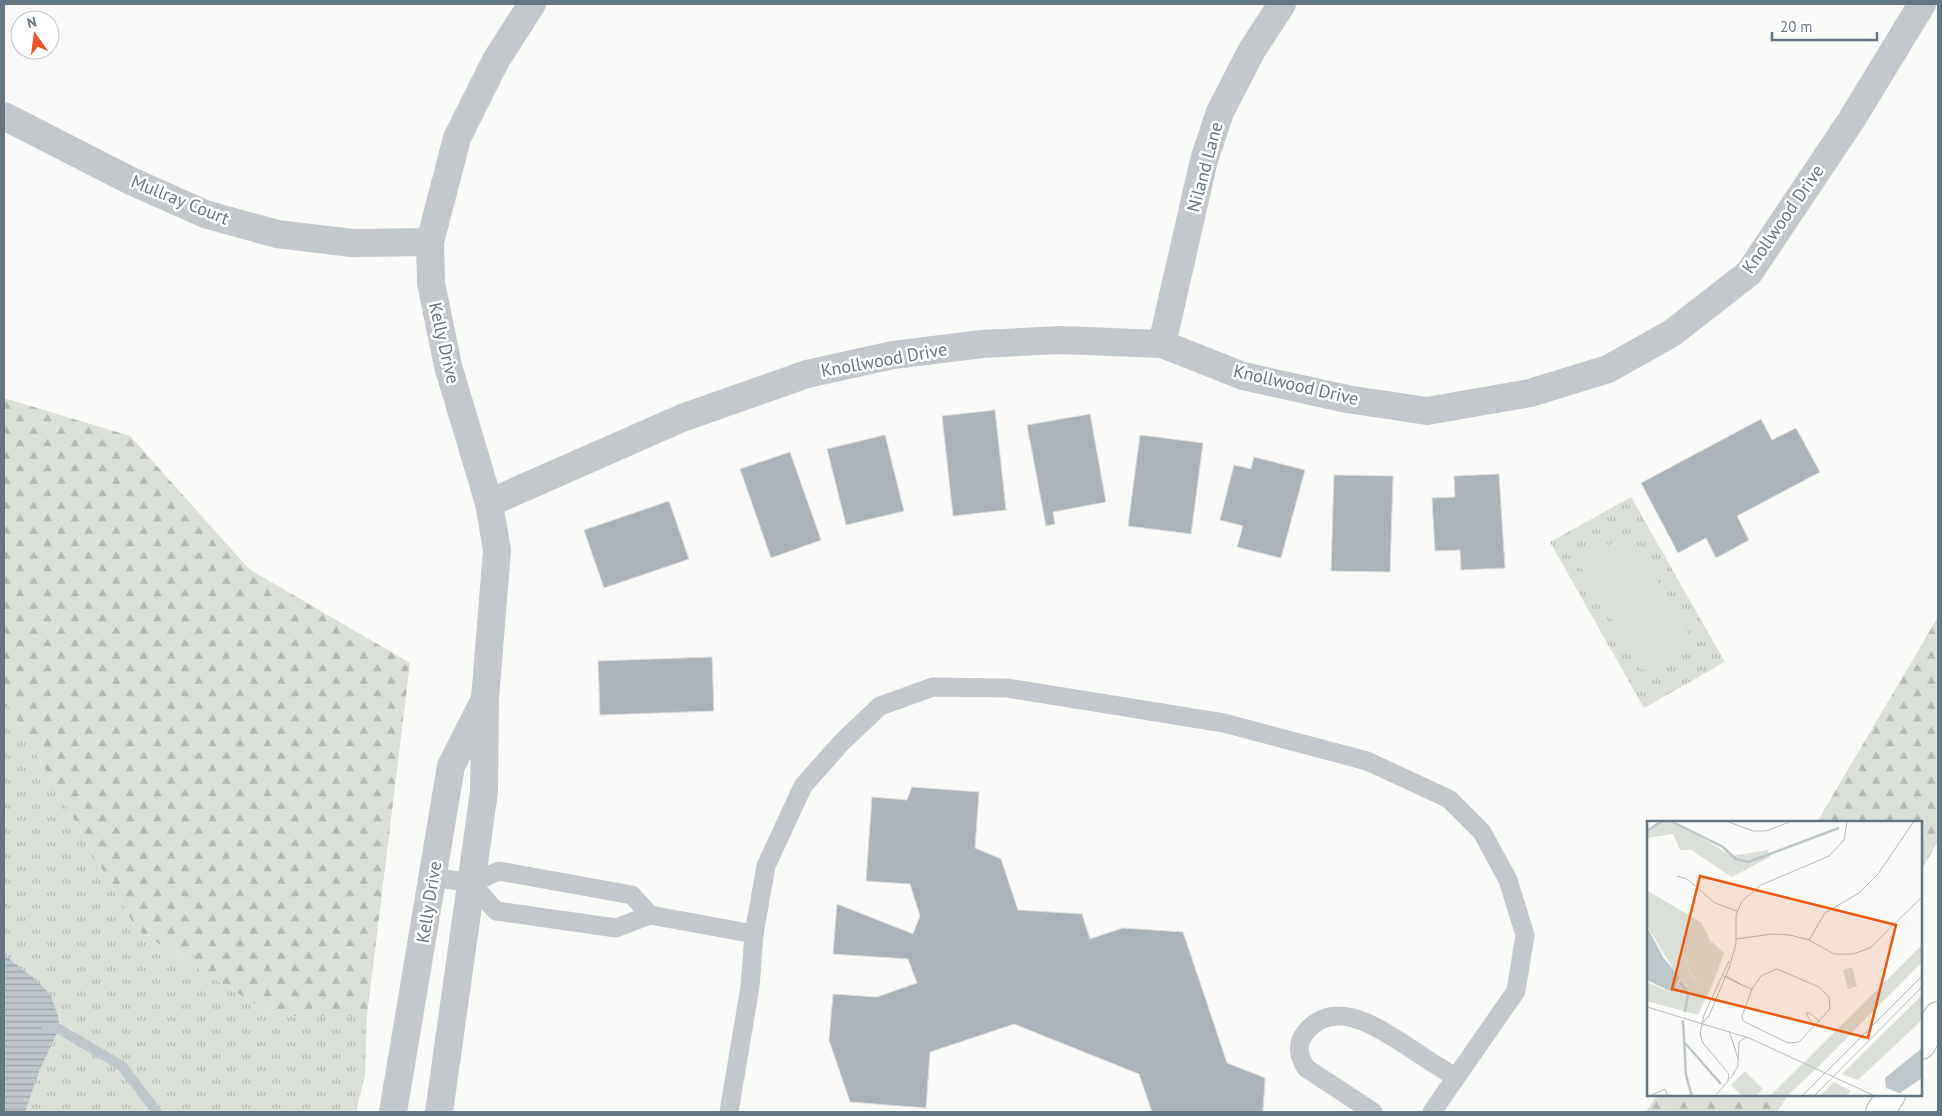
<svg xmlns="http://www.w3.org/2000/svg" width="1942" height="1116" font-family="'PT Sans',sans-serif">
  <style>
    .grass { fill: url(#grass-tufts) }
    .forest { fill: url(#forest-firs) }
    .garden { fill: #dadfd7 }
    .water { fill: url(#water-rules) }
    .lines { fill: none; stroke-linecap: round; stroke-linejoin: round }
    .stream { stroke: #bbc7cb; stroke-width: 10 }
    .building { fill: #aab3b9; stroke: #dcdcda }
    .highway-casing { stroke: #b4b9bd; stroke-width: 30 }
    .lane { stroke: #c3c8cc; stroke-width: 19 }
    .street { stroke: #c3c8cc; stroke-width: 28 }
    .highway { stroke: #fff; stroke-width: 28 }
    .labels { text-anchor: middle; stroke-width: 5; stroke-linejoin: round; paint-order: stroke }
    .street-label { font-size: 18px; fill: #657683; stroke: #fff }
    .inset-river { fill: none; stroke: #bbc7cb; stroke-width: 2.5 }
    .inset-road { fill: none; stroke: #b5bdc2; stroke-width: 1 }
    .view { fill: #e8590c; fill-opacity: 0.15; stroke: #e8590c; stroke-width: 2.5 }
    .inset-edge { fill: none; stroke: #657683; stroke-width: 2.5 }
  </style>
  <defs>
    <pattern id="grass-tufts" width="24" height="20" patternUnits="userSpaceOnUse" patternTransform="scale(1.25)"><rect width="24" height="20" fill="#dadfd7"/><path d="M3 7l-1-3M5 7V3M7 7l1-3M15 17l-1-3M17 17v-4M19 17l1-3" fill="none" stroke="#b4b9b4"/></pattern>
    <pattern id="forest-firs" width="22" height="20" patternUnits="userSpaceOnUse" patternTransform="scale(1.25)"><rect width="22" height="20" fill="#dadfd7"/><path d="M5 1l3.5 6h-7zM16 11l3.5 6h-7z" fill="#b4b9b4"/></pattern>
    <pattern id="water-rules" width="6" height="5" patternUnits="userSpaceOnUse" patternTransform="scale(1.25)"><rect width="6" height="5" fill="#bbc7cb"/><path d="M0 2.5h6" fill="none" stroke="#9ca6aa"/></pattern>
  </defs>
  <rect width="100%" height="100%" fill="#fafaf8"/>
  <!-- grass -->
  <g class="grass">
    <path d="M1631 497 1725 662 1644 708 1550 542Z"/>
    <path d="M4 697 137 930 274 1016H367L365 1075 356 1112H15L4 963Z"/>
  </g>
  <!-- forest -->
  <g class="forest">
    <path d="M4 398 130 436 249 569 410 663 367 1016H274L137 930 4 697Z"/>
    <path d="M1938 617V841L1921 871V822H1817Z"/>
    <path d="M1657 1095H1788L1777 1112H1646Z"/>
  </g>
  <!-- garden -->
  <path class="garden" d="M1629 533 1693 641 1642 671 1578 563Z"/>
  <!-- water -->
  <path class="water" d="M4 955 35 979 50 994 59 1019V1029L39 1071 25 1112H4Z"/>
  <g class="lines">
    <!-- stream -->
    <path class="stream" d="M47 1028 59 1029 122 1066 157 1112"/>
  </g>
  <!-- building -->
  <g class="building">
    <path d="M995 410 1006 510 953 516 942 416Z"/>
    <path d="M1090 414 1106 502 1053 512 1055 524 1046 526 1027 425Z"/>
    <path d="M1761 419 1772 440 1796 428 1820 472 1737 516 1749 540 1716 558 1706 538 1678 553 1641 483Z"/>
    <path d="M885 435 904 511 846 525 827 449Z"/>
    <path d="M1140 435 1203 443 1191 534 1128 526Z"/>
    <path d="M790 452 821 540 771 558 740 469Z"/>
    <path d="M1254 457 1305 470 1281 558 1237 547 1243 526 1220 520 1234 465 1251 469Z"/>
    <path d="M1499 474 1505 568 1461 570 1460 550 1435 551 1432 498 1455 497 1454 476Z"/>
    <path d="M1334 475 1393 476 1390 572 1331 571Z"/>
    <path d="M669 501 689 559 604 588 584 530Z"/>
    <path d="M712 657 714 711 600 715 598 661Z"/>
    <path d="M912 787 979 792 975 848 1001 859 1018 910 1082 914 1090 939 1123 928 1183 932 1227 1063 1265 1078 1263 1112H1152L1139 1074 1014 1024 930 1052 926 1108 850 1102 829 1040 833 994 877 997 917 983 908 959 833 954 837 904 913 934 920 916 910 884 866 881 872 797 907 800Z"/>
  </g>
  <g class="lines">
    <!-- highway casing -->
    <g class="highway-casing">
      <g id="highway">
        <path d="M1921 1045 1938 1016"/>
        <path d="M1880 1112 1891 1095"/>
      </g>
    </g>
    <!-- lane -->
    <g class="lane">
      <path d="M433 877 471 883 499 871 632 895 650 915 616 928 496 911 471 883"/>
      <path d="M650 915 754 934 750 987 729 1112"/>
      <path d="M754 934 766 866 803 786 842 742 880 706 933 687 1007 688 1224 723 1367 761 1449 799 1482 832 1508 880 1525 935 1516 991 1432 1112"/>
      <path d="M1373 1112 1306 1068C1299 1057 1296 1044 1305 1033 1334 996 1378 1028 1407 1046 1423 1057 1439 1067 1455 1077"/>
    </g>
    <!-- street -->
    <g class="street">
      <path d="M4 116 131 181 205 214 277 234 352 243 430 242"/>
      <path d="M1162 344 1204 160 1220 112 1252 50 1282 4"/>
      <path d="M489 503 682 418 807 374 893 355 982 344 1060 340 1162 344 1243 376 1347 399 1427 411 1530 393 1608 369 1672 333 1749 273 1852 119 1922 4"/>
      <path d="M393 1112 451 766 482 705"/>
      <path d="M439 1112 484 792 485 699 497 550 489 503 448 366 431 283 430 242 457 138 496 60 532 4"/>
    </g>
    <!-- highway -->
    <use href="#highway" class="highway"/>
  </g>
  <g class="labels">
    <!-- street labels -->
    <g class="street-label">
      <text transform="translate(1205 167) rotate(-75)" y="6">Niland Lane</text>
      <text transform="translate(180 200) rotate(22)" y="6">Mullray Court</text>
      <text transform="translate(1783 219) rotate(-55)" y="6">Knollwood Drive</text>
      <text transform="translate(444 343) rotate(77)" y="6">Kelly Drive</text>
      <text transform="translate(884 360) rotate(-10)" y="6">Knollwood Drive</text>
      <text transform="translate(1296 385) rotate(13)" y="6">Knollwood Drive</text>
      <text transform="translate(429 902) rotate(-81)" y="6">Kelly Drive</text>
    </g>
  </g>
  <!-- overview -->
  <g transform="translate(1647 821)">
    <rect width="275" height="275" fill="#fafaf8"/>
    <path d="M0 83 35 125 43 153 55 165 64 167 51 194 0 180V161L23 171 33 159 0 105ZM205 146 210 165 201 168 196 149ZM98 250 116 268 109 275H95L84 264Z" fill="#dadfd7"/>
    <path d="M13 0H26L85 35 121 29 123 36 85 56 44 29H33L26 13 0 17 1 70 55 102 63 119 77 132 64 167 55 165 43 152 35 125 0 83V12ZM275 124V141L172 245 140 275H123ZM275 174V199L211 259 195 253ZM187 261 204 270 199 275H173Z" fill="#dadfd7"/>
    <path d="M0 106 16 136 33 157 25 171 0 159ZM275 227V257L253 272 239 267 238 257Z" fill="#bbc7cb"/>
    <path class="inset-river" d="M24 0 76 26 89 38 101 41 192 7M0 10 15 0M33 161 41 173 38 191M36 199 39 254 45 275M38 222 74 263"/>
    <path class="inset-road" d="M79 0 106 10H119L145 0M30 55 40 58 68 82 90 90M89 118 125 113 143 114 162 119 187 133H206L223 127 275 76M162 119 178 92 212 72 231 53 267 0M76 155 81 156 95 164 78 156M95 164 105 168 95 195 96 200 141 222 152 221 183 188 182 176 172 166 130 148 114 155 105 168M0 186 102 217 228 275M56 201 62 195 82 147 89 123V94L95 80 114 64 182 35 197 19 200 0M167 206 159 192H163L173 201M82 210 92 240M83 258 91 245 92 221 99 216M3 275 18 268 21 275M68 275 81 260 82 253 56 222 53 213 57 194 82 140M155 275 275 155M167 275 275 166"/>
    <path class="view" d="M53 55 249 104 221 217 25 168Z"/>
    <rect width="275" height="275" class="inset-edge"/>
  </g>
  <!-- border -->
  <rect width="1942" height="1116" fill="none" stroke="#657683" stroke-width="10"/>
  <!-- north arrow -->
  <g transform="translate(35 35) rotate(346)"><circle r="24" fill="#ffffff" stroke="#c1c8cd"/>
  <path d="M0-4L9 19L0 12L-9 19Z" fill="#e4572e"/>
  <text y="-8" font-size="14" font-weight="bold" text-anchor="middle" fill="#657683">N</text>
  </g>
  <!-- scale -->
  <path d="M1772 32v8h105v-8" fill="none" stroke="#657683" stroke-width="2.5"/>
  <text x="1780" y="32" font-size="15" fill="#657683" stroke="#ffffff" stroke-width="4" paint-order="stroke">20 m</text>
</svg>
